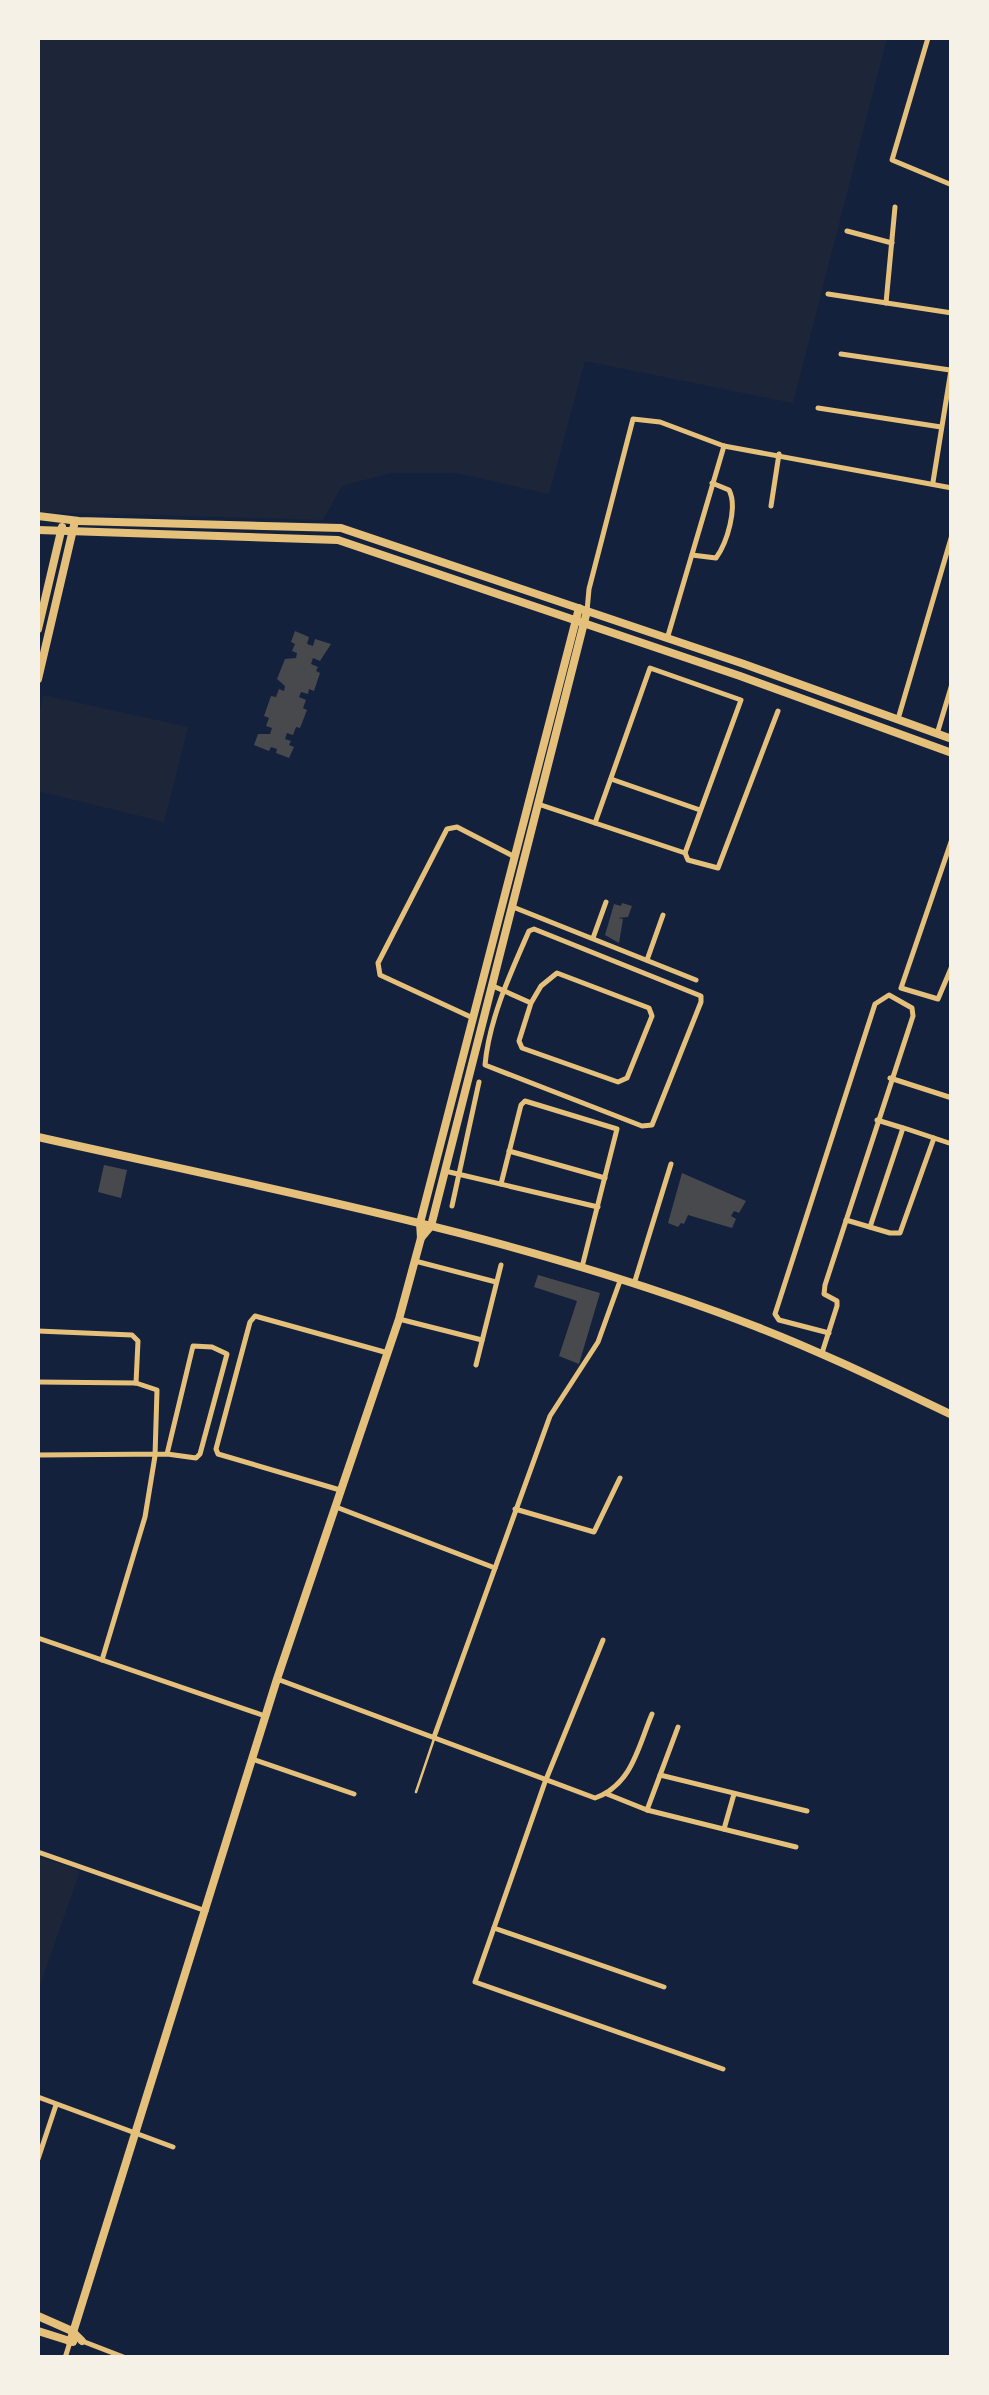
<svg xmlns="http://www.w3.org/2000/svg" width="989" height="2395" font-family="Roboto,sans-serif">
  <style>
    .green { fill: #1d2539 }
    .building { fill: #48494c }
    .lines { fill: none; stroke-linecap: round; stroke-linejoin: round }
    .service { stroke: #e5c07b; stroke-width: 2.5 }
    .minor { stroke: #e5c07b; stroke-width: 5 }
    .tertiary { stroke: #e5c07b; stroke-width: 8 }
    .secondary { stroke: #e5c07b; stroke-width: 8 }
  </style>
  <rect width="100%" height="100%" fill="#14213d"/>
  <!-- green -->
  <g class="green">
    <path d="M38 38H887L793 403 585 361 549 494 457 473H390L342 486 323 520 38 512Z"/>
    <path d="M43 695 188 727 164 822 38 791V721Z"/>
    <path d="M38 1856 80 1871 38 1991Z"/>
  </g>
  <!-- building -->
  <g class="building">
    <path d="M295 631 309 637 307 644 313 646 315 639 331 644 320 661 313 658 311 664 318 667 316 671 320 673 314 691 309 689 308 694 301 692 299 697 306 700 303 708 307 710 300 728 296 727 293 735 287 733 285 739 291 741 289 745 294 747 289 758 276 753 277 749 271 747 269 751 254 745 258 734H270L272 728 266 726 269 718 264 716 271 696 276 697 279 689 284 691 285 686 277 679 285 659 296 658 297 653 292 651 295 644 291 642Z"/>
    <path d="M622 903 632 906 628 917 618 918 623 919 619 943 605 935 614 904 621 906Z"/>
    <path d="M104 1165 127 1170 121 1198 98 1192Z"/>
    <path d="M682 1173 746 1201 739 1213 734 1211 731 1216 736 1219 732 1228 688 1215 684 1224 681 1223 678 1227 668 1223Z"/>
    <path d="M538 1275 600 1293 579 1364 559 1356 577 1301 534 1287Z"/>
  </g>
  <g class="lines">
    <!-- service -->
    <path class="service" d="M416 1792 434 1739"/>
    <!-- minor -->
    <g class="minor">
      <path d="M928 38 892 160 952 185"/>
      <path d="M847 231 892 243"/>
      <path d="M828 294 952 313"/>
      <path d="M886 303 895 207"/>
      <path d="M841 354 950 370"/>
      <path d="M818 408 941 427"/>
      <path d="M933 482 952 364"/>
      <path d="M771 506 779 454"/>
      <path d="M692 555 716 558C727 543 738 507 729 490L712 483"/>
      <path d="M587 611 589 589 633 419 660 422 724 446 952 488"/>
      <path d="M667 639 724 446"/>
      <path d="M898 719 952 535"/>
      <path d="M937 734 952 684"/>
      <path d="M611 779 700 810"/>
      <path d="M538 804 685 853 688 860 718 868 778 711"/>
      <path d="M595 823 650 668 741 700 685 853"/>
      <path d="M952 839 901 988 938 999 952 966"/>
      <path d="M513 907 696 980"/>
      <path d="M534 929 701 996V1002L652 1125 642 1126 485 1065C489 1019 511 972 529 931Z"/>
      <path d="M593 938 606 902"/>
      <path d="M647 960 663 915"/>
      <path d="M493 986 531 1003 541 986 557 973 649 1008 652 1016 627 1078 618 1082 522 1048 519 1041 531 1003"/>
      <path d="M473 1018 380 975 378 963 447 829 457 827 515 857"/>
      <path d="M890 1078 952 1098"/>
      <path d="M904 1128 934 1138"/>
      <path d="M509 1151 605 1178"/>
      <path d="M445 1171 598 1207"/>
      <path d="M501 1184 521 1105 525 1101 617 1129 582 1267"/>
      <path d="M452 1206 479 1082"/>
      <path d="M846 1220 890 1233H900L934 1138 952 1144"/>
      <path d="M870 1227 903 1128 877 1120"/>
      <path d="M415 1261 496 1282"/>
      <path d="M634 1284 671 1164"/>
      <path d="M399 1319 482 1340"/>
      <path d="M38 1331 132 1335 138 1341 136 1383"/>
      <path d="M822 1353 837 1306V1301L824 1294 825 1285 913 1016 912 1008 889 995 875 1004 775 1314 779 1320 829 1333"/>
      <path d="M476 1365 501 1265"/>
      <path d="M38 1382 136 1383 157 1390 155 1456 145 1517 102 1660"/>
      <path d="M38 1455 167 1454 196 1458 200 1454 227 1354 212 1347 193 1346 167 1454"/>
      <path d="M340 1490 218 1454 216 1449 250 1322 255 1316 388 1353"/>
      <path d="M336 1507 495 1568"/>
      <path d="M515 1509 594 1532 620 1478"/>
      <path d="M38 1638 265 1716"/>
      <path d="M603 1640 545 1782 475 1982 723 2069"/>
      <path d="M277 1679 595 1798C632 1785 638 1747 652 1714"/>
      <path d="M434 1737 550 1416 598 1342 620 1281"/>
      <path d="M252 1759 354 1794"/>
      <path d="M660 1775 807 1811"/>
      <path d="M607 1794 647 1810 678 1727"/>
      <path d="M647 1810 796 1847"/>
      <path d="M724 1829 734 1794"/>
      <path d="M38 1852 206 1911"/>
      <path d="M494 1928 664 1987"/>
      <path d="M38 2097 173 2147"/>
      <path d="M38 2159 56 2105"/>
      <path d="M82 2341 126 2358"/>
      <path d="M65 2358 70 2342"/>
    </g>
    <!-- tertiary -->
    <g class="tertiary">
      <path d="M38 629 62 527"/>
      <path d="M38 679 75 521"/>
      <path d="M38 1137C279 1191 526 1237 757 1327 824 1353 887 1384 952 1415"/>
      <path d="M421 1238 431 1226 587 611"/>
      <path d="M38 2316 72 2331 82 2341"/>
      <path d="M38 2331 73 2342"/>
      <path d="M70 2342 277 1679 399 1319 421 1238 420 1223 579 608"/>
    </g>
    <!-- secondary -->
    <g class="secondary">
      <path d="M38 516 79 521 341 528 744 664 952 739"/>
      <path d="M38 530 338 540 740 676 952 753"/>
    </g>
  </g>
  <!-- border -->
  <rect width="989" height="2395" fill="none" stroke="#f6f1e7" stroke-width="80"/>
</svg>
